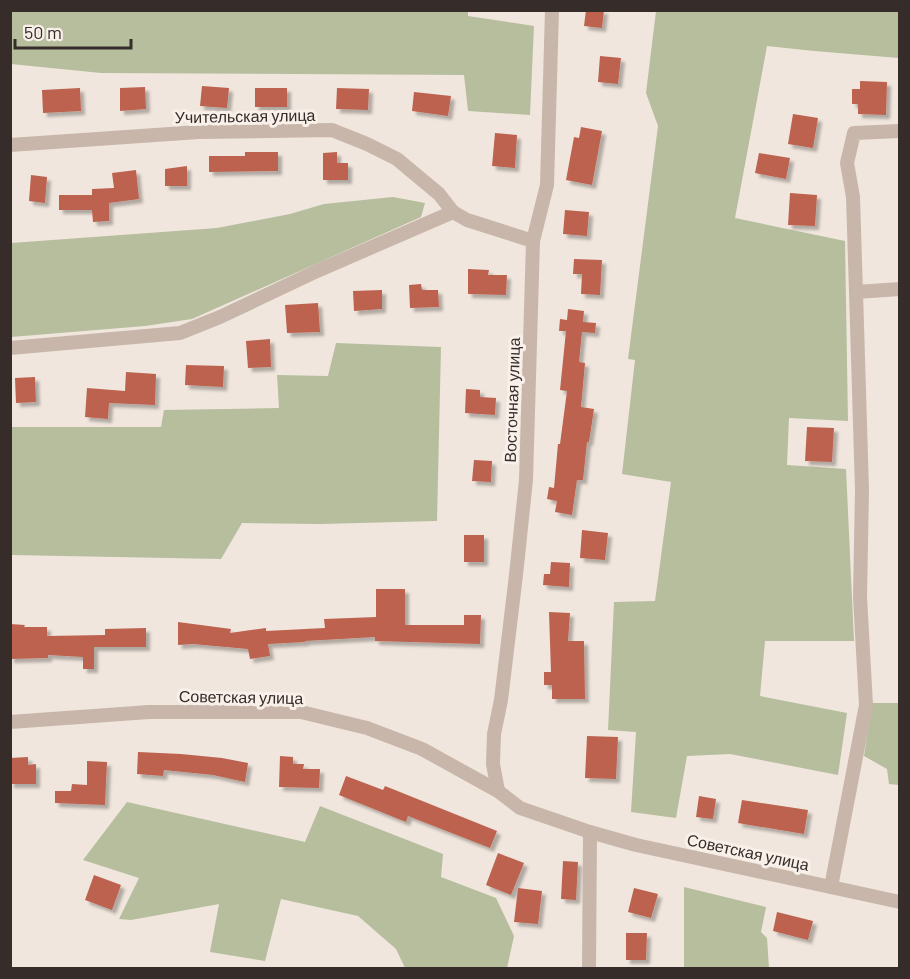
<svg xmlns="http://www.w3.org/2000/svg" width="910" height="979" font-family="Barlow,sans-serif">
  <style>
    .green { fill: #b6be9e }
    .building { fill: #bc624f; filter: url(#shadow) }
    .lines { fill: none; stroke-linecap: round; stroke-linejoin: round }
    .minor { stroke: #c8b6aa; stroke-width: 14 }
    .labels { text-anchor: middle; stroke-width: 6; stroke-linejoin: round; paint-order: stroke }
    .street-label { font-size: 16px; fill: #362c29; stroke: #f8f0e9 }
  </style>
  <defs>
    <filter id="shadow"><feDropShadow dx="4" dy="4" stdDeviation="1.5" flood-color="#0004"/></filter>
  </defs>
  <rect width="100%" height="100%" fill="#f0e6dd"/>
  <!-- green -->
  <g class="green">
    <path d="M468 11V16L534 26 530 115 468 111 464 75 101 73 11 64V11Z"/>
    <path d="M656 11H900L899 58 814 51 767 46 735 218 845 241 848 421 789 418 787 465 846 469 854 641H765L760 696 847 713 838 775 730 754 687 756 676 818 631 812 636 732 608 730 614 602 655 601 671 482 622 474 635 360 628 359 658 126 646 93Z"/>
    <path d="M393 197 425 203 421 217 192 319 145 326 11 337V243L217 228 290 214 324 204Z"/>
    <path d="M336 343 441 347 437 521 321 524 242 523 221 559 11 555V427H161L164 410 279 408 277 375 328 376Z"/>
    <path d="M872 703H899V785L889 784 887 769 864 756Z"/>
    <path d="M127 802 305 842 320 806 443 854 441 877 496 898 514 936 507 968H405L396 949 358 916 281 899 265 961 210 952 219 904 131 920 119 919 139 878 83 860Z"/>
    <path d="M684 887 766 907 761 932 767 938 769 968H684Z"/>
  </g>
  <!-- building -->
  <g class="building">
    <path d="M586 10H604L602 28 584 26Z"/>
    <path d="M600 56 621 58 618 84 598 82Z"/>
    <path d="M860 81 887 82 886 115 858 114V104H852V89H860Z"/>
    <path d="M202 86 229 88 227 108 200 106Z"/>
    <path d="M145 87 146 109 120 111V88Z"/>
    <path d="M80 88 81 111 43 113 42 90Z"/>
    <rect x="255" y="88" width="32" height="19"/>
    <path d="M337 88 369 89 368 110 336 109Z"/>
    <path d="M414 92 451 96 448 116 412 111Z"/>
    <path d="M793 114 818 118 813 148 788 144Z"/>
    <path d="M581 127 602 131 592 185 566 180 574 137 579 138Z"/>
    <path d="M495 133 517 135 515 168 492 166Z"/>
    <path d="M245 152H278V171L209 172V156H245Z"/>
    <path d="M337 152V163H348V180H323V153Z"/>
    <path d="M759 153 790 158 786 179 755 173Z"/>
    <path d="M187 166V186H165V169Z"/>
    <path d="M136 170 139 199 109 203V221L93 222 92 210H59V195H92V189L114 188 112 173Z"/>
    <path d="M31 175 47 177 45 203 29 201Z"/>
    <path d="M790 193 817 195 815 226 788 225Z"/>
    <path d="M565 210 589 212 587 236 563 234Z"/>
    <path d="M574 259 602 260 600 295 581 294 582 274H573Z"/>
    <path d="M468 269 489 270 488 275H507L506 295 468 294Z"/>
    <path d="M421 284 422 290H438L439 307 410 308 409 285Z"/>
    <path d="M382 290V309L354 311 353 291Z"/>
    <path d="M318 303 320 332 287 333 285 305Z"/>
    <path d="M568 309 584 311 583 322 596 323 595 333 582 332 579 362 585 363 581 407 594 409 589 442H587L583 480H577L572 515 555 512 557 501 547 499 549 487 554 488 558 444H560L567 391 560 390 566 331H559L560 319 567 320Z"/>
    <path d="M270 339 271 367 248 368 246 341Z"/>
    <path d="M186 365 224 366 223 387 185 385Z"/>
    <path d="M126 372 156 374 155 405 109 403 108 419 85 417 87 388 125 391Z"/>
    <path d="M35 377 36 402 16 403 15 378Z"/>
    <path d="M466 389 480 390V397L496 398 495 415 465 413Z"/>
    <path d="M807 427 834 428 832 462 805 461Z"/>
    <path d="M474 460 492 461 491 482 472 481Z"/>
    <path d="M582 530 608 533 605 560 580 558Z"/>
    <rect x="464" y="535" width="20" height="27"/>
    <path d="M551 562 570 563 569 587 543 585 544 574H550Z"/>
    <path d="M376 589H405V625H464V615H481L480 644 375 641V637L305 641V642L268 644 270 656 250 659 248 649 193 644 178 645V622L231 629 230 633 266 628V631L325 628 324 619 376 617Z"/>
    <path d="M549 612 570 613 568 641H584L585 699H552V685H544V672H551Z"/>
    <path d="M10 624 25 625 24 627H47V636L105 635V629L146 628V647H94V669H83V657L48 655V658L10 659Z"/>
    <path d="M587 736 618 737 616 779 585 778Z"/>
    <path d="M138 752 181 754 222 758 248 763 245 782 213 775 164 770 163 776 137 774Z"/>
    <path d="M280 756 293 757V764H304L303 769H320L319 788 279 787Z"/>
    <path d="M28 757V765L36 764V784H10V758Z"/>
    <path d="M87 761 107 762 105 805 55 803V791H71L72 784 87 785Z"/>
    <path d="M346 776 383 790 385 786 497 831 490 848 408 816 406 822 339 795Z"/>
    <path d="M699 796 716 799 713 819 696 817Z"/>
    <path d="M742 800 808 810 804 834 738 823Z"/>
    <path d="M498 853 524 863 511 895 486 885Z"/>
    <path d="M563 861 578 862 576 900 561 899Z"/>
    <path d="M94 875 121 885 112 910 85 900Z"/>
    <path d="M518 888 542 891 538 924 514 922Z"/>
    <path d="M634 888 658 894 651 918 628 912Z"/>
    <path d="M777 912 813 921 808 940 773 931Z"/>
    <path d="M626 933H647L646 960H626Z"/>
  </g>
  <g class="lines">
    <!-- minor -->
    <g class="minor">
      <path d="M10 145 199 132 332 130 367 144 397 159 439 194 453 212 467 220 533 241"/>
      <path d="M856 292 853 197 847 163 854 133 900 131"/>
      <path d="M10 348 180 333 220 317 317 271 453 212"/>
      <path d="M10 722 149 712H301L367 728 422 749 498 791 520 808 590 832 636 845 900 902"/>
      <path d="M498 791 493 764 494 734 501 700 516 575 526 480 533 241 547 185 552 10"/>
      <path d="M831 887 866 705 860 597 862 490 856 292 900 289"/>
      <path d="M589 968 590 832"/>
    </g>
  </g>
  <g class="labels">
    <!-- street labels -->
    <g class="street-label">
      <text transform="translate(245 116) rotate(-1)" y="6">Учительская улица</text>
      <text transform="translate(512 400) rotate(-88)" y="6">Восточная улица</text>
      <text transform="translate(241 697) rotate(1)" y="6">Советская улица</text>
      <text transform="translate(748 852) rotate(12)" y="6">Советская улица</text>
    </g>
  </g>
  <!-- border -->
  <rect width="910" height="979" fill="none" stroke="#362c29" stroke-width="24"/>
  <!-- scale -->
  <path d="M15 39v9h116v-9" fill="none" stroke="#362c29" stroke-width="3"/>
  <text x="24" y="39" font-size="18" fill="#362c29" stroke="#f8f0e9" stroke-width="4.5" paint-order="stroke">50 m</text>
</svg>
